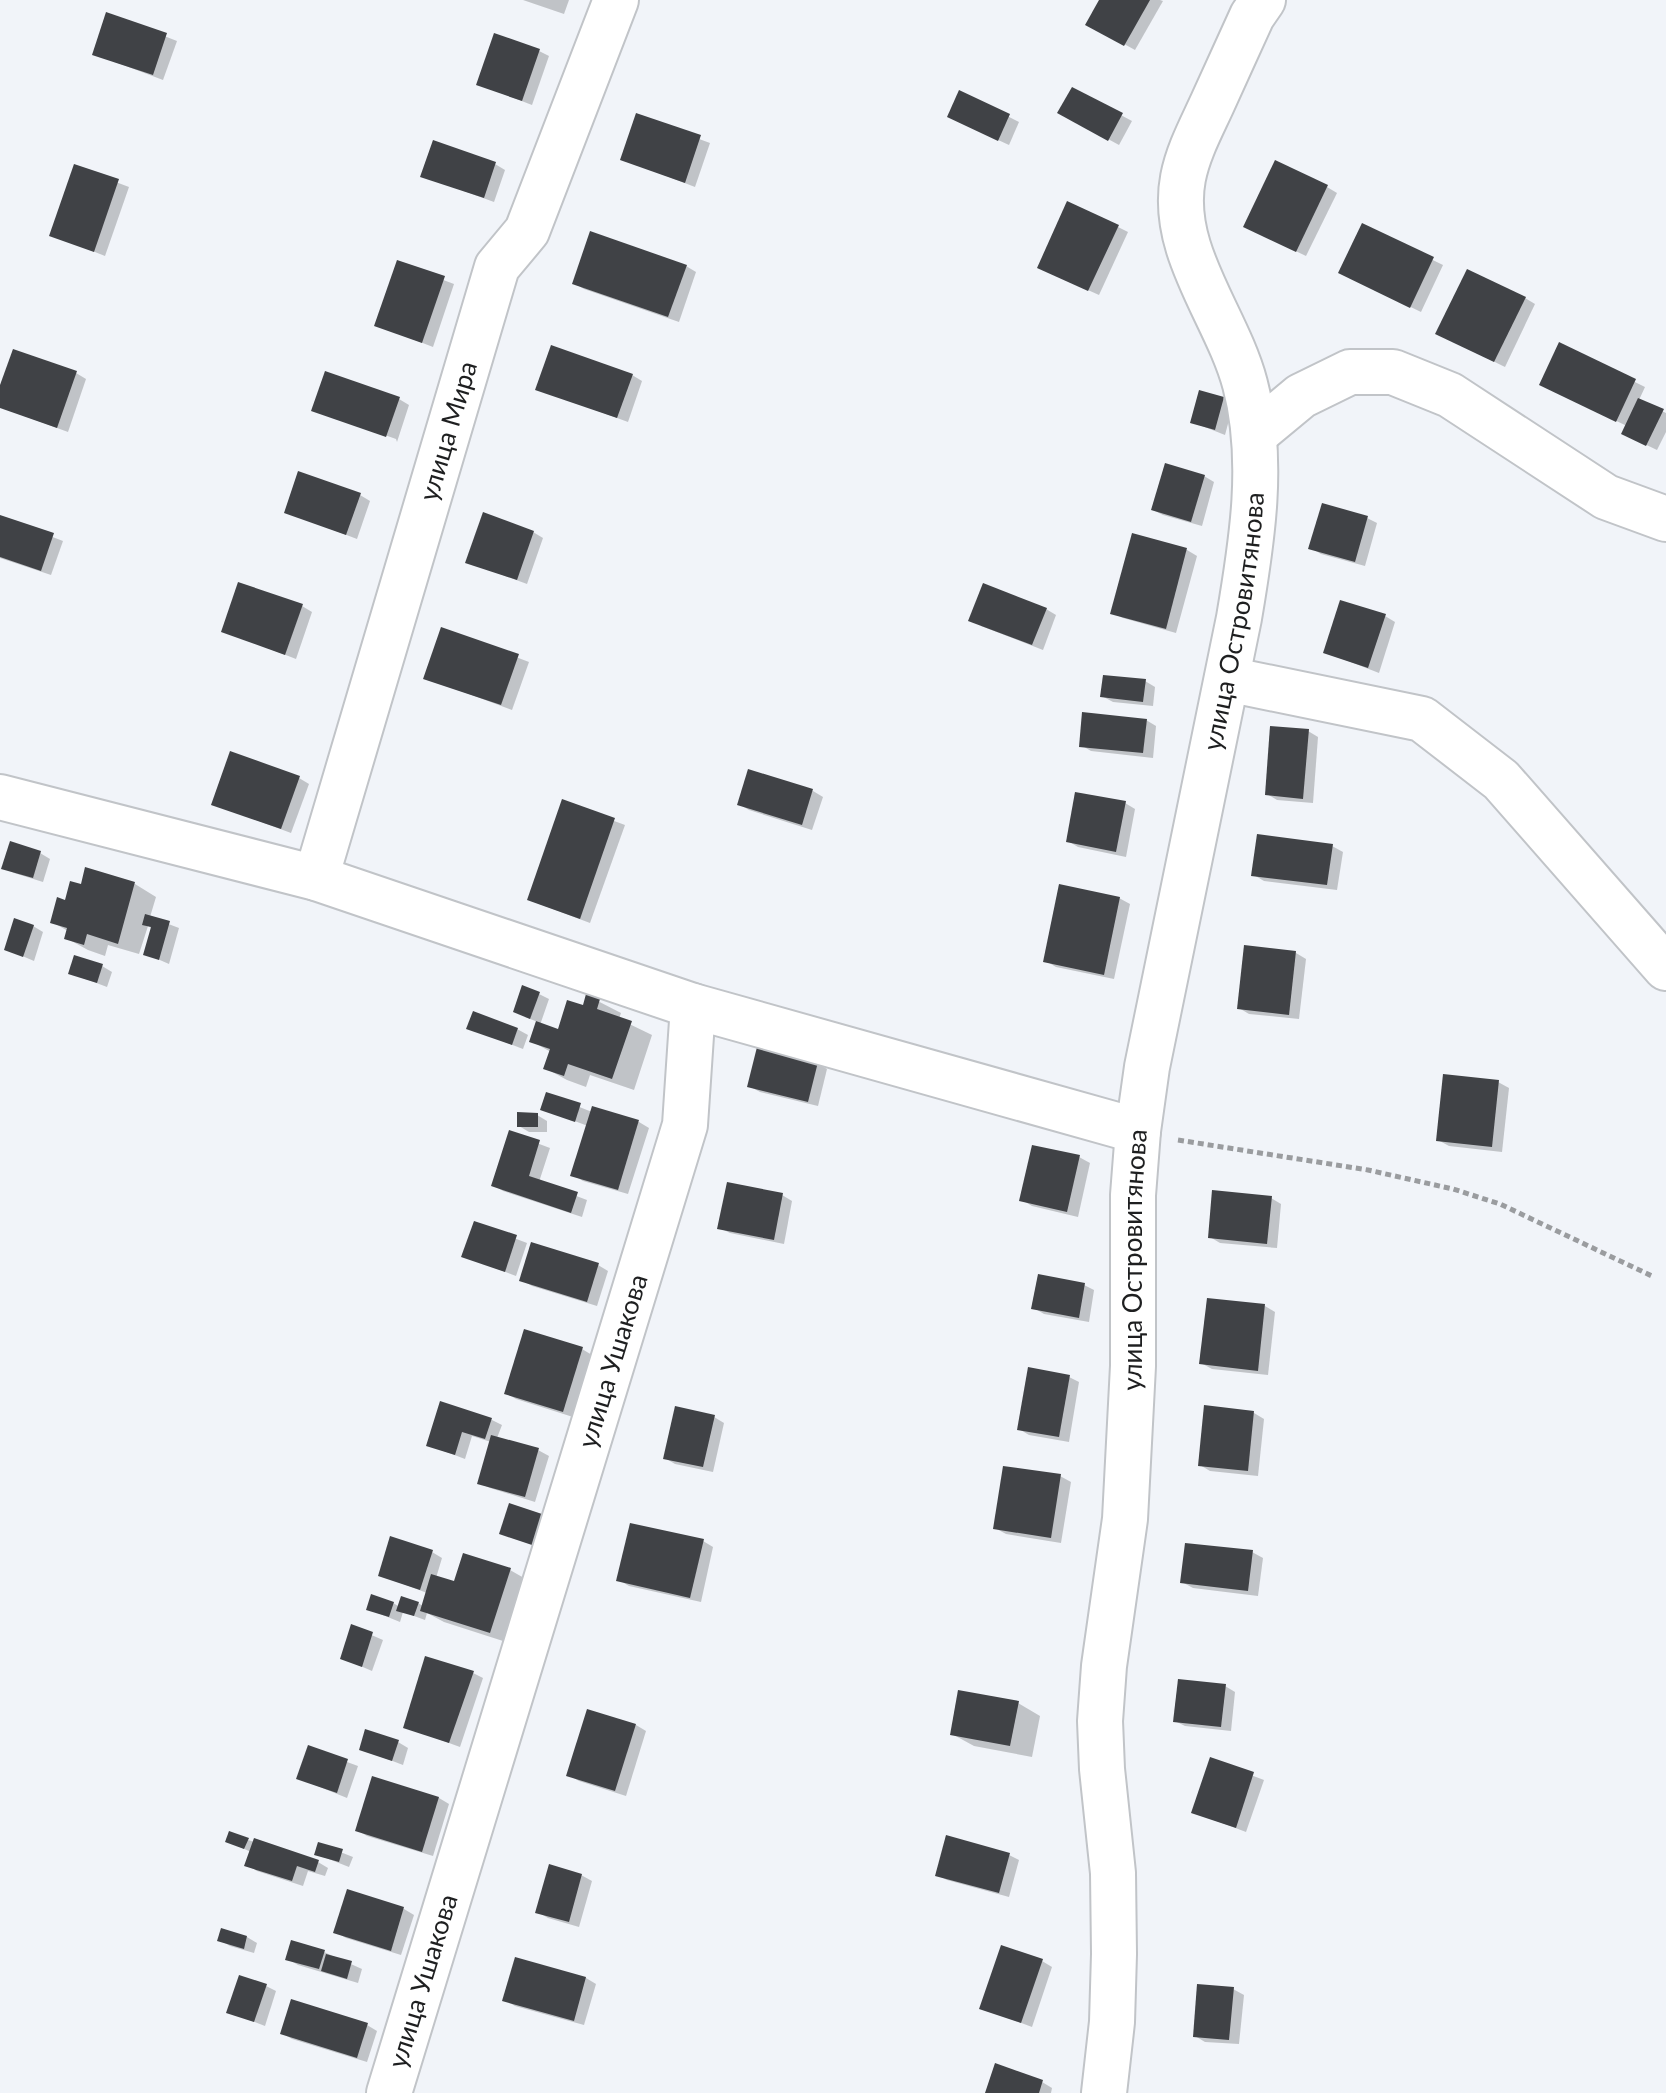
<svg xmlns="http://www.w3.org/2000/svg" width="1666" height="2093" font-family="Lato,sans-serif">
  <style>
    .shadow { fill: #0003 }
    .building { fill: #404246 }
    .lines { fill: none; stroke-linecap: round; stroke-linejoin: round }
    .minor-casing { stroke: #c1c4c8; stroke-width: 48 }
    .path { stroke: #9a9c9f; stroke-width: 5; stroke-dasharray: 6 4; stroke-linecap: butt }
    .minor { stroke: #fff; stroke-width: 44 }
    .labels { text-anchor: middle; stroke-width: 8; stroke-linejoin: round; paint-order: stroke }
    .street-label { font-size: 26px; fill: #1e1f20; stroke: #fff }
  </style>
  <rect width="100%" height="100%" fill="#f1f4f9"/>
  <!-- shadow -->
  <g class="shadow">
    <path d="M523 0H569L564 14Z"/>
    <path d="M1101 0H1160L1163 1 1135 50 1088 24Z"/>
    <path d="M108 14 177 41 163 80 94 54Z"/>
    <path d="M539 51 549 56 532 105 478 84Z"/>
    <path d="M1072 89 1132 121 1119 145 1060 113Z"/>
    <path d="M960 92 1019 122 1009 145 959 122Z"/>
    <path d="M637 116 710 143 695 187 622 159Z"/>
    <path d="M495 164 505 170 494 202 423 176Z"/>
    <path d="M76 167 129 187 105 256 52 235Z"/>
    <path d="M1327 187 1337 193 1306 256 1256 232Z"/>
    <path d="M1363 226 1443 265 1421 312 1351 278Z"/>
    <path d="M1118 227 1128 232 1099 295 1050 273Z"/>
    <path d="M398 263 454 284 433 347 376 325Z"/>
    <path d="M686 266 696 272 679 322 584 289 574 283Z"/>
    <path d="M1525 298 1535 304 1505 367 1448 339Z"/>
    <path d="M1560 345 1645 387 1639 400 1666 413V432L1657 450 1634 439 1627 426 1551 390Z"/>
    <path d="M76 373 86 379 68 432 0 407V391Z"/>
    <path d="M632 375 642 381 628 422 538 389Z"/>
    <path d="M399 399 409 405 397 442 396 439 314 410Z"/>
    <path d="M1223 399 1233 405 1225 435 1192 422Z"/>
    <path d="M1204 476 1214 482 1202 526 1163 515 1153 510Z"/>
    <path d="M360 495 370 501 357 539 286 512Z"/>
    <path d="M0 517 63 541 51 575 0 558Z"/>
    <path d="M1367 518 1377 523 1365 566 1321 554 1311 548Z"/>
    <path d="M533 532 543 538 527 584 468 562Z"/>
    <path d="M1133 536 1187 550 1197 556 1176 633 1123 618 1112 613Z"/>
    <path d="M302 606 312 612 296 659 224 631Z"/>
    <path d="M1046 609 1056 615 1043 650 981 626Z"/>
    <path d="M1385 616 1395 622 1379 673 1325 652Z"/>
    <path d="M443 629 529 662 512 710 426 678Z"/>
    <path d="M1145 681 1155 687 1153 706 1113 702 1102 696Z"/>
    <path d="M1146 720 1156 726 1153 758 1091 751 1081 745Z"/>
    <path d="M1308 731 1318 737 1313 803 1277 800 1267 794Z"/>
    <path d="M750 771 813 791 823 797 812 830 749 810 739 804Z"/>
    <path d="M299 778 309 784 291 833 213 804Z"/>
    <path d="M563 802 625 825 590 923 529 900Z"/>
    <path d="M1125 803 1135 809 1126 857 1078 847 1068 841Z"/>
    <path d="M1332 846 1343 852 1337 890 1264 881 1254 875Z"/>
    <path d="M40 853 50 859 43 882 14 873 4 868Z"/>
    <path d="M87 870 135 884 156 897 150 917 179 928 169 964 146 954 153 929 148 926 139 954 108 945 105 956 88 950 66 938 68 931 52 922 66 902 82 887Z"/>
    <path d="M1119 898 1130 904 1114 979 1056 967 1046 961Z"/>
    <path d="M33 926 43 932 34 961 6 949Z"/>
    <path d="M1296 953 1306 959 1299 1019 1249 1014 1239 1008Z"/>
    <path d="M102 966 112 972 107 987 70 973Z"/>
    <path d="M539 994 549 999 540 1025 559 1032 584 1008 588 996 621 1013 619 1019 652 1035 634 1090 590 1075 586 1087 567 1080 545 1068 551 1052 531 1041 538 1022 525 1017Z"/>
    <path d="M469 1028 517 1029 528 1035 523 1049Z"/>
    <path d="M817 1063 827 1069 818 1106 760 1092 749 1086Z"/>
    <path d="M1498 1082 1509 1088 1502 1152 1449 1146 1438 1140Z"/>
    <path d="M547 1094 592 1112 593 1108 639 1122 649 1128 628 1194 583 1181 573 1175 588 1126 542 1109Z"/>
    <path d="M537 1115 547 1121V1132H529L519 1126Z"/>
    <path d="M510 1133 550 1148 539 1182 587 1200 582 1217 503 1191 493 1185Z"/>
    <path d="M1079 1157 1090 1163 1078 1217 1032 1206 1022 1200Z"/>
    <path d="M782 1195 792 1201 784 1244 730 1233 720 1228Z"/>
    <path d="M1271 1198 1281 1204 1277 1248 1220 1243 1210 1237Z"/>
    <path d="M475 1223 527 1243 516 1276 464 1256Z"/>
    <path d="M598 1265 608 1271 597 1306 532 1286 522 1280Z"/>
    <path d="M1084 1285 1094 1290 1089 1322 1044 1314 1034 1308Z"/>
    <path d="M1265 1306 1275 1312 1268 1375 1212 1369 1201 1363Z"/>
    <path d="M582 1349 592 1355 573 1417 516 1399 506 1393Z"/>
    <path d="M1069 1377 1079 1382 1069 1442 1029 1435 1019 1429Z"/>
    <path d="M441 1404 492 1420 502 1425 497 1438 538 1450 549 1456 535 1502 490 1488 479 1483 491 1442 472 1436 465 1459 428 1445Z"/>
    <path d="M1206 1408 1254 1413 1264 1419 1258 1476 1210 1471 1200 1465Z"/>
    <path d="M714 1417 724 1423 713 1472 675 1464 665 1458Z"/>
    <path d="M1060 1476 1071 1482 1061 1543 1006 1534 995 1528Z"/>
    <path d="M703 1541 713 1547 701 1602 629 1586 619 1580Z"/>
    <path d="M432 1552 442 1558 436 1578 456 1584 510 1570 531 1582 512 1644 444 1622 427 1613 425 1620 403 1612 400 1622 368 1609 393 1603 400 1607 418 1603 423 1606 427 1593 380 1575Z"/>
    <path d="M1252 1552 1263 1558 1258 1596 1193 1588 1182 1582Z"/>
    <path d="M353 1627 383 1640 372 1671 342 1658Z"/>
    <path d="M473 1673 483 1678 460 1747 405 1727Z"/>
    <path d="M1225 1686 1235 1692 1231 1731 1185 1726 1175 1721Z"/>
    <path d="M1018 1703 1040 1716 1032 1757 974 1746 952 1734Z"/>
    <path d="M636 1725 646 1731 626 1796 579 1781 569 1775Z"/>
    <path d="M398 1742 408 1748 403 1765 361 1749Z"/>
    <path d="M309 1748 358 1766 347 1798 298 1778Z"/>
    <path d="M1211 1760 1264 1780 1246 1832 1193 1812Z"/>
    <path d="M373 1778 439 1798 449 1804 433 1856 367 1836 357 1830Z"/>
    <path d="M248 1840 318 1862 328 1868 325 1876 308 1871 303 1886 257 1871 247 1865 251 1852 227 1841Z"/>
    <path d="M320 1844 353 1857 349 1867 316 1854Z"/>
    <path d="M1009 1855 1019 1860 1009 1897 947 1880 937 1875Z"/>
    <path d="M581 1875 592 1881 579 1927 548 1918 538 1912Z"/>
    <path d="M349 1892 404 1909 414 1915 401 1955 346 1938 336 1932Z"/>
    <path d="M247 1937 257 1943 254 1953 230 1946 220 1940Z"/>
    <path d="M324 1952 362 1969 358 1983 298 1965 288 1959Z"/>
    <path d="M516 1960 586 1978 596 1984 584 2025 515 2006 505 2000Z"/>
    <path d="M1042 1961 1052 1967 1032 2027 982 2008Z"/>
    <path d="M266 1986 276 1991 265 2026 228 2012Z"/>
    <path d="M1233 1989 1244 1995 1239 2044 1205 2042 1195 2036Z"/>
    <path d="M367 2025 377 2031 367 2062 292 2039 282 2033Z"/>
    <path d="M1042 2082 1052 2088 1051 2093H987Z"/>
  </g>
  <!-- building -->
  <g class="building">
    <path d="M1099 0H1150L1124 46 1085 25Z"/>
    <path d="M106 12 167 33 153 75 92 55Z"/>
    <path d="M494 33 540 49 522 101 476 85Z"/>
    <path d="M1072 87 1123 113 1108 141 1057 113Z"/>
    <path d="M959 90 1010 114 998 141 947 117Z"/>
    <path d="M636 113 701 135 685 183 620 160Z"/>
    <path d="M433 140 496 162 484 198 420 177Z"/>
    <path d="M1275 160 1328 185 1296 252 1243 227Z"/>
    <path d="M74 164 119 179 94 252 49 236Z"/>
    <path d="M1067 201 1119 225 1088 291 1037 268Z"/>
    <path d="M1362 223 1434 257 1410 308 1338 273Z"/>
    <path d="M590 231 687 265 668 317 572 284Z"/>
    <path d="M397 260 445 276 422 343 374 326Z"/>
    <path d="M1467 269 1526 297 1494 362 1435 334Z"/>
    <path d="M1559 342 1636 379 1616 422 1539 385Z"/>
    <path d="M551 345 633 374 617 418 535 390Z"/>
    <path d="M13 349 77 371 57 428 0 408V385Z"/>
    <path d="M325 371 400 397 386 437 311 411Z"/>
    <path d="M1199 390 1224 397 1215 430 1190 423Z"/>
    <path d="M1638 398 1664 409 1646 446 1621 434Z"/>
    <path d="M1165 463 1205 475 1191 522 1151 510Z"/>
    <path d="M298 471 361 493 346 535 284 513Z"/>
    <path d="M1322 503 1368 516 1355 562 1308 549Z"/>
    <path d="M483 512 534 531 517 580 465 563Z"/>
    <path d="M0 515 54 533 41 571 0 557Z"/>
    <path d="M1132 533 1187 548 1166 629 1110 614Z"/>
    <path d="M238 582 303 604 285 655 221 632Z"/>
    <path d="M983 583 1047 608 1032 645 968 621Z"/>
    <path d="M1340 600 1386 614 1368 668 1323 653Z"/>
    <path d="M441 627 519 654 501 705 423 679Z"/>
    <path d="M1103 675 1146 679 1143 702 1100 697Z"/>
    <path d="M1082 712 1147 719 1143 753 1079 747Z"/>
    <path d="M1270 726 1309 729 1303 799 1265 795Z"/>
    <path d="M230 751 300 776 281 829 211 805Z"/>
    <path d="M748 769 813 789 802 825 737 805Z"/>
    <path d="M1075 792 1126 801 1116 852 1066 842Z"/>
    <path d="M562 799 615 818 580 919 527 900Z"/>
    <path d="M1257 834 1333 844 1327 885 1251 876Z"/>
    <path d="M10 841 41 851 33 878 1 869Z"/>
    <path d="M85 867 135 882 118 944 87 934 84 945 64 939 67 928 50 923 57 897 65 900 70 881 81 884Z"/>
    <path d="M1059 884 1120 897 1104 975 1043 962Z"/>
    <path d="M145 914 170 921 159 960 143 955 151 927 142 925Z"/>
    <path d="M14 918 34 925 23 957 4 950Z"/>
    <path d="M1244 945 1296 951 1289 1015 1237 1009Z"/>
    <path d="M74 955 103 964 97 983 68 974Z"/>
    <path d="M522 985 540 992 530 1019 513 1012Z"/>
    <path d="M586 994 600 999 597 1009 632 1021 612 1079 568 1064 564 1076 543 1069 550 1049 529 1042 536 1021 558 1029 567 1000 583 1005Z"/>
    <path d="M473 1011 518 1028 512 1045 466 1029Z"/>
    <path d="M757 1047 818 1062 808 1102 747 1087Z"/>
    <path d="M1443 1074 1499 1080 1492 1147 1436 1141Z"/>
    <path d="M546 1092 581 1103 575 1122 540 1110Z"/>
    <path d="M592 1106 639 1120 618 1190 570 1176Z"/>
    <path d="M517 1112 538 1113V1127H517Z"/>
    <path d="M509 1130 540 1140 529 1176 578 1192 571 1213 491 1186Z"/>
    <path d="M1032 1145 1080 1155 1067 1212 1019 1201Z"/>
    <path d="M727 1182 783 1193 774 1240 717 1229Z"/>
    <path d="M1212 1190 1272 1196 1267 1244 1208 1238Z"/>
    <path d="M474 1221 517 1235 505 1272 461 1257Z"/>
    <path d="M531 1242 599 1263 587 1302 519 1281Z"/>
    <path d="M1038 1274 1085 1283 1079 1318 1031 1309Z"/>
    <path d="M1207 1298 1265 1304 1258 1371 1199 1364Z"/>
    <path d="M524 1329 583 1347 563 1412 504 1394Z"/>
    <path d="M1028 1367 1070 1375 1059 1437 1017 1430Z"/>
    <path d="M440 1401 492 1418 485 1439 462 1432 455 1455 426 1446Z"/>
    <path d="M1204 1405 1254 1411 1248 1471 1198 1466Z"/>
    <path d="M675 1406 715 1415 703 1467 663 1459Z"/>
    <path d="M491 1435 539 1448 525 1497 477 1484Z"/>
    <path d="M1003 1466 1061 1474 1051 1538 993 1529Z"/>
    <path d="M509 1503 548 1516 538 1547 499 1534Z"/>
    <path d="M630 1523 704 1539 690 1598 616 1581Z"/>
    <path d="M390 1536 433 1550 420 1590 378 1576Z"/>
    <path d="M1185 1543 1253 1550 1248 1591 1180 1583Z"/>
    <path d="M463 1553 511 1568 490 1633 420 1611 431 1574 454 1581Z"/>
    <path d="M371 1594 394 1602 389 1617 366 1610Z"/>
    <path d="M401 1596 419 1602 414 1616 396 1611Z"/>
    <path d="M351 1624 373 1632 362 1667 340 1659Z"/>
    <path d="M425 1656 474 1671 449 1743 403 1728Z"/>
    <path d="M1178 1679 1226 1684 1221 1727 1173 1722Z"/>
    <path d="M958 1690 1019 1701 1010 1746 950 1735Z"/>
    <path d="M587 1709 636 1724 615 1791 566 1776Z"/>
    <path d="M365 1729 399 1740 392 1761 359 1750Z"/>
    <path d="M308 1745 348 1759 337 1793 296 1779Z"/>
    <path d="M1210 1757 1254 1772 1236 1828 1191 1813Z"/>
    <path d="M372 1776 439 1797 422 1852 355 1831Z"/>
    <path d="M229 1831 249 1838 244 1849 225 1842Z"/>
    <path d="M946 1835 1010 1853 999 1893 935 1876Z"/>
    <path d="M254 1838 319 1860 315 1872 297 1866 292 1881 244 1866Z"/>
    <path d="M318 1842 343 1849 339 1862 314 1855Z"/>
    <path d="M549 1864 582 1874 569 1922 535 1913Z"/>
    <path d="M347 1889 404 1907 391 1951 333 1933Z"/>
    <path d="M221 1928 247 1936 244 1949 217 1941Z"/>
    <path d="M291 1940 325 1950 319 1969 285 1960Z"/>
    <path d="M1001 1945 1043 1959 1021 2023 979 2009Z"/>
    <path d="M326 1954 352 1961 347 1979 321 1971Z"/>
    <path d="M515 1957 586 1977 574 2021 502 2001Z"/>
    <path d="M239 1975 267 1984 254 2022 226 2013Z"/>
    <path d="M1197 1984 1234 1987 1229 2040 1193 2037Z"/>
    <path d="M291 1999 368 2023 357 2058 280 2034Z"/>
    <path d="M995 2063 1043 2080 1039 2093H985Z"/>
  </g>
  <g class="lines">
    <!-- minor casing -->
    <g class="minor-casing">
      <g id="minor">
        <path d="M1254 435 1301 396 1350 372H1393L1450 395 1606 497 1666 519"/>
        <path d="M1227 679 1422 719 1501 780 1666 968"/>
        <path d="M0 797 316 878 693 1006 685 1125 389 2093"/>
        <path id="s1" d="M316 878 497 267 527 231 616 0"/>
        <path d="M693 1006 1138 1131"/>
        <path id="s2" d="M1104 2093 1112 2022 1114 1954 1113 1873 1102 1769 1100 1721 1104 1666 1125 1519 1133 1366V1195L1138 1131 1147 1067 1239 618C1252 542 1265 460 1245 384 1227 316 1169 251 1183 178 1188 152 1201 128 1212 104 1225 75 1239 45 1252 16L1263 0"/>
      </g>
    </g>
    <!-- path -->
    <path class="path" d="M1178 1140 1368 1170 1453 1189 1500 1204 1654 1277"/>
    <!-- minor -->
    <use href="#minor" class="minor"/>
  </g>
  <g class="labels">
    <!-- street labels -->
    <g class="street-label">
      <text dy="9" stroke="none"><textPath href="#s1" startOffset="466">улица Мира</textPath></text>
      <text dy="9" stroke="none"><textPath href="#s2" startOffset="1484">улица Островитянова</textPath></text>
      <text dy="9" stroke="none"><textPath href="#s2" startOffset="836">улица Островитянова</textPath></text>
      <text transform="translate(613 1361) rotate(-73)" y="9">улица Ушакова</text>
      <text transform="translate(423 1981) rotate(-73)" y="9">улица Ушакова</text>
    </g>
  </g>
</svg>
